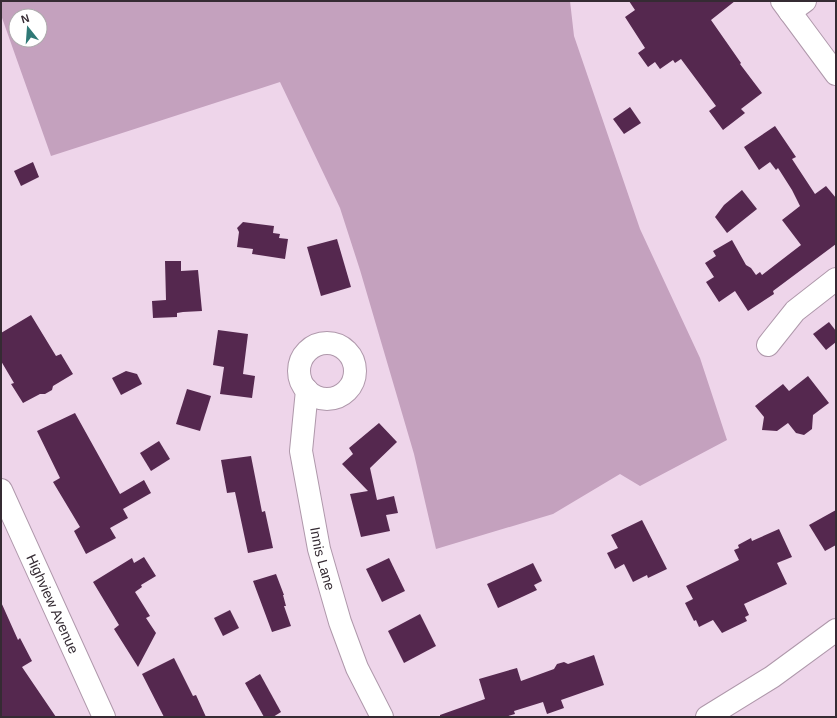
<svg xmlns="http://www.w3.org/2000/svg" width="837" height="718" font-family="Helvetica,sans-serif">
  <style>
    .green { fill: #c4a1be; fill-rule: evenodd }
    .building { fill: #55284f }
    .lines { fill: none; stroke-linecap: round; stroke-linejoin: round }
    .minor-casing { stroke: #af98ab; stroke-width: 24 }
    .minor { stroke: #fff; stroke-width: 22 }
    .labels { text-anchor: middle; stroke-width: 4; stroke-linejoin: round; paint-order: stroke }
    .street-label { font-size: 14px; fill: #352b33; stroke: #fff }
  </style>
  <rect width="100%" height="100%" fill="#eed5ea"/>
  <!-- green -->
  <path class="green" d="M1 1H570L574 36 640 229 700 358 727 440 640 486 620 474 553 514 436 549 414 454 360 270 340 208 280 82 51 156 1 15ZM16 16H40V40H16Z"/>
  <!-- building -->
  <g class="building">
    <path d="M629 1H735L711 20 741 63 740 64 762 93 741 109 745 113 723 130 709 111 716 106 681 59 675 63 673 60 660 69 655 62 648 67 638 53 645 48 625 17 635 10Z"/>
    <path d="M630 107 641 123 624 134 613 119Z"/>
    <path d="M775 126 796 157 792 159 815 194 826 186 836 198V244L773 291 774 294 748 311 735 291 719 302 706 282 714 277 705 263 716 256 713 251 732 240 746 265 751 268 756 275 760 272 762 275 801 245 782 220 800 206 792 190 778 168 776 170 770 162 759 170 744 147Z"/>
    <path d="M33 162 39 177 21 186 14 171Z"/>
    <path d="M742 190 757 209 727 233 715 217 724 205Z"/>
    <path d="M243 222 274 226 273 233 280 234 279 238 288 239 285 259 252 254 253 249 237 247 239 232 237 228Z"/>
    <path d="M337 239 351 287 321 296 307 247Z"/>
    <path d="M165 261H181V271L198 270 202 311 183 312 177 313V317L153 318 152 301 166 300Z"/>
    <path d="M31 315 56 356 61 354 73 374 53 386 52 390 45 394H40L23 403 11 384 14 383 1 361V333Z"/>
    <path d="M829 322 836 331V342L826 350 813 334Z"/>
    <path d="M218 330 248 334 243 374 255 376 252 398 220 394 224 367 213 365Z"/>
    <path d="M126 371 137 374 142 384 121 395 112 378Z"/>
    <path d="M808 376 829 403 813 415 812 429 804 435 796 433 788 423 777 431 762 430 764 417 755 406 783 384 789 391Z"/>
    <path d="M187 389 211 396 200 431 176 424Z"/>
    <path d="M75 413 120 494 144 480 151 493 123 509 128 518 110 528 116 538 86 554 74 531 80 527 53 482 60 478 37 431Z"/>
    <path d="M379 423 397 442 370 468 377 500 394 496 398 513 386 515 390 531 361 537 350 494 368 491 342 464 353 454 349 448Z"/>
    <path d="M159 441 170 459 151 471 140 453Z"/>
    <path d="M251 456 262 512 265 511 273 548 248 553 235 492 227 493 221 460Z"/>
    <path d="M836 510V545L825 551 809 525Z"/>
    <path d="M642 520 667 569 648 578 647 575 633 582 624 564 615 569 607 553 618 548 611 535Z"/>
    <path d="M779 529 792 557 777 563 787 584 744 604 749 615 745 617 747 621 722 633 713 620 699 627 696 620 694 621 685 603 693 599 686 586 739 560 734 550 739 548 738 545 751 538 752 541Z"/>
    <path d="M144 557 156 576 141 585 142 587 135 592 150 616 146 618 156 633 138 667 114 629 119 625 93 582 132 558 134 563Z"/>
    <path d="M389 558 405 591 382 602 366 569Z"/>
    <path d="M533 563 542 581 534 585 537 590 498 608 487 584Z"/>
    <path d="M276 574 284 595H283L286 606H284L291 626 272 632 253 581Z"/>
    <path d="M1 602 18 640 20 638 32 661 22 667 56 717H1Z"/>
    <path d="M230 610 239 628 223 636 214 618Z"/>
    <path d="M420 614 436 646 404 663 388 631Z"/>
    <path d="M594 655 604 685 561 700 564 708 547 714 543 702 514 711 515 714 505 717H440V715L485 699 479 679 517 668 521 681 554 669 557 664 564 662 568 664Z"/>
    <path d="M174 658 193 696 196 695 206 717H164L142 674Z"/>
    <path d="M260 674 281 712 273 717H264L245 683Z"/>
  </g>
  <g class="lines">
    <!-- minor casing -->
    <g class="minor-casing">
      <g id="minor">
        <path d="M782 1 836 74"/>
        <path d="M790 12 805 1"/>
        <circle cx="327" cy="371" r="28"/>
        <path d="M768 345 795 311 836 279"/>
        <path id="s1" d="M307 390 301 451 319 549 340 622 357 668 382 717"/>
        <path id="s2" d="M1 490 104 717"/>
        <path d="M707 717 772 677 836 630"/>
      </g>
    </g>
    <!-- minor -->
    <use href="#minor" class="minor"/>
  </g>
  <g class="labels">
    <!-- street labels -->
    <g class="street-label">
      <text dy="5" stroke="none"><textPath href="#s1" startOffset="171">Innis Lane</textPath></text>
      <text dy="5" stroke="none"><textPath href="#s2" startOffset="125">Highview Avenue</textPath></text>
    </g>
  </g>
  <!-- border -->
  <rect width="837" height="718" fill="none" stroke="#352b33" stroke-width="4"/>
  <!-- north arrow -->
  <g transform="translate(28 28) rotate(343)"><circle r="19" fill="#ffffff" stroke="#aeaaad"/>
  <path d="M0-3L7 15L0 10L-7 15Z" fill="#2f7976"/>
  <text y="-6" font-size="11" font-weight="bold" text-anchor="middle" fill="#352b33">N</text>
  </g>
</svg>
